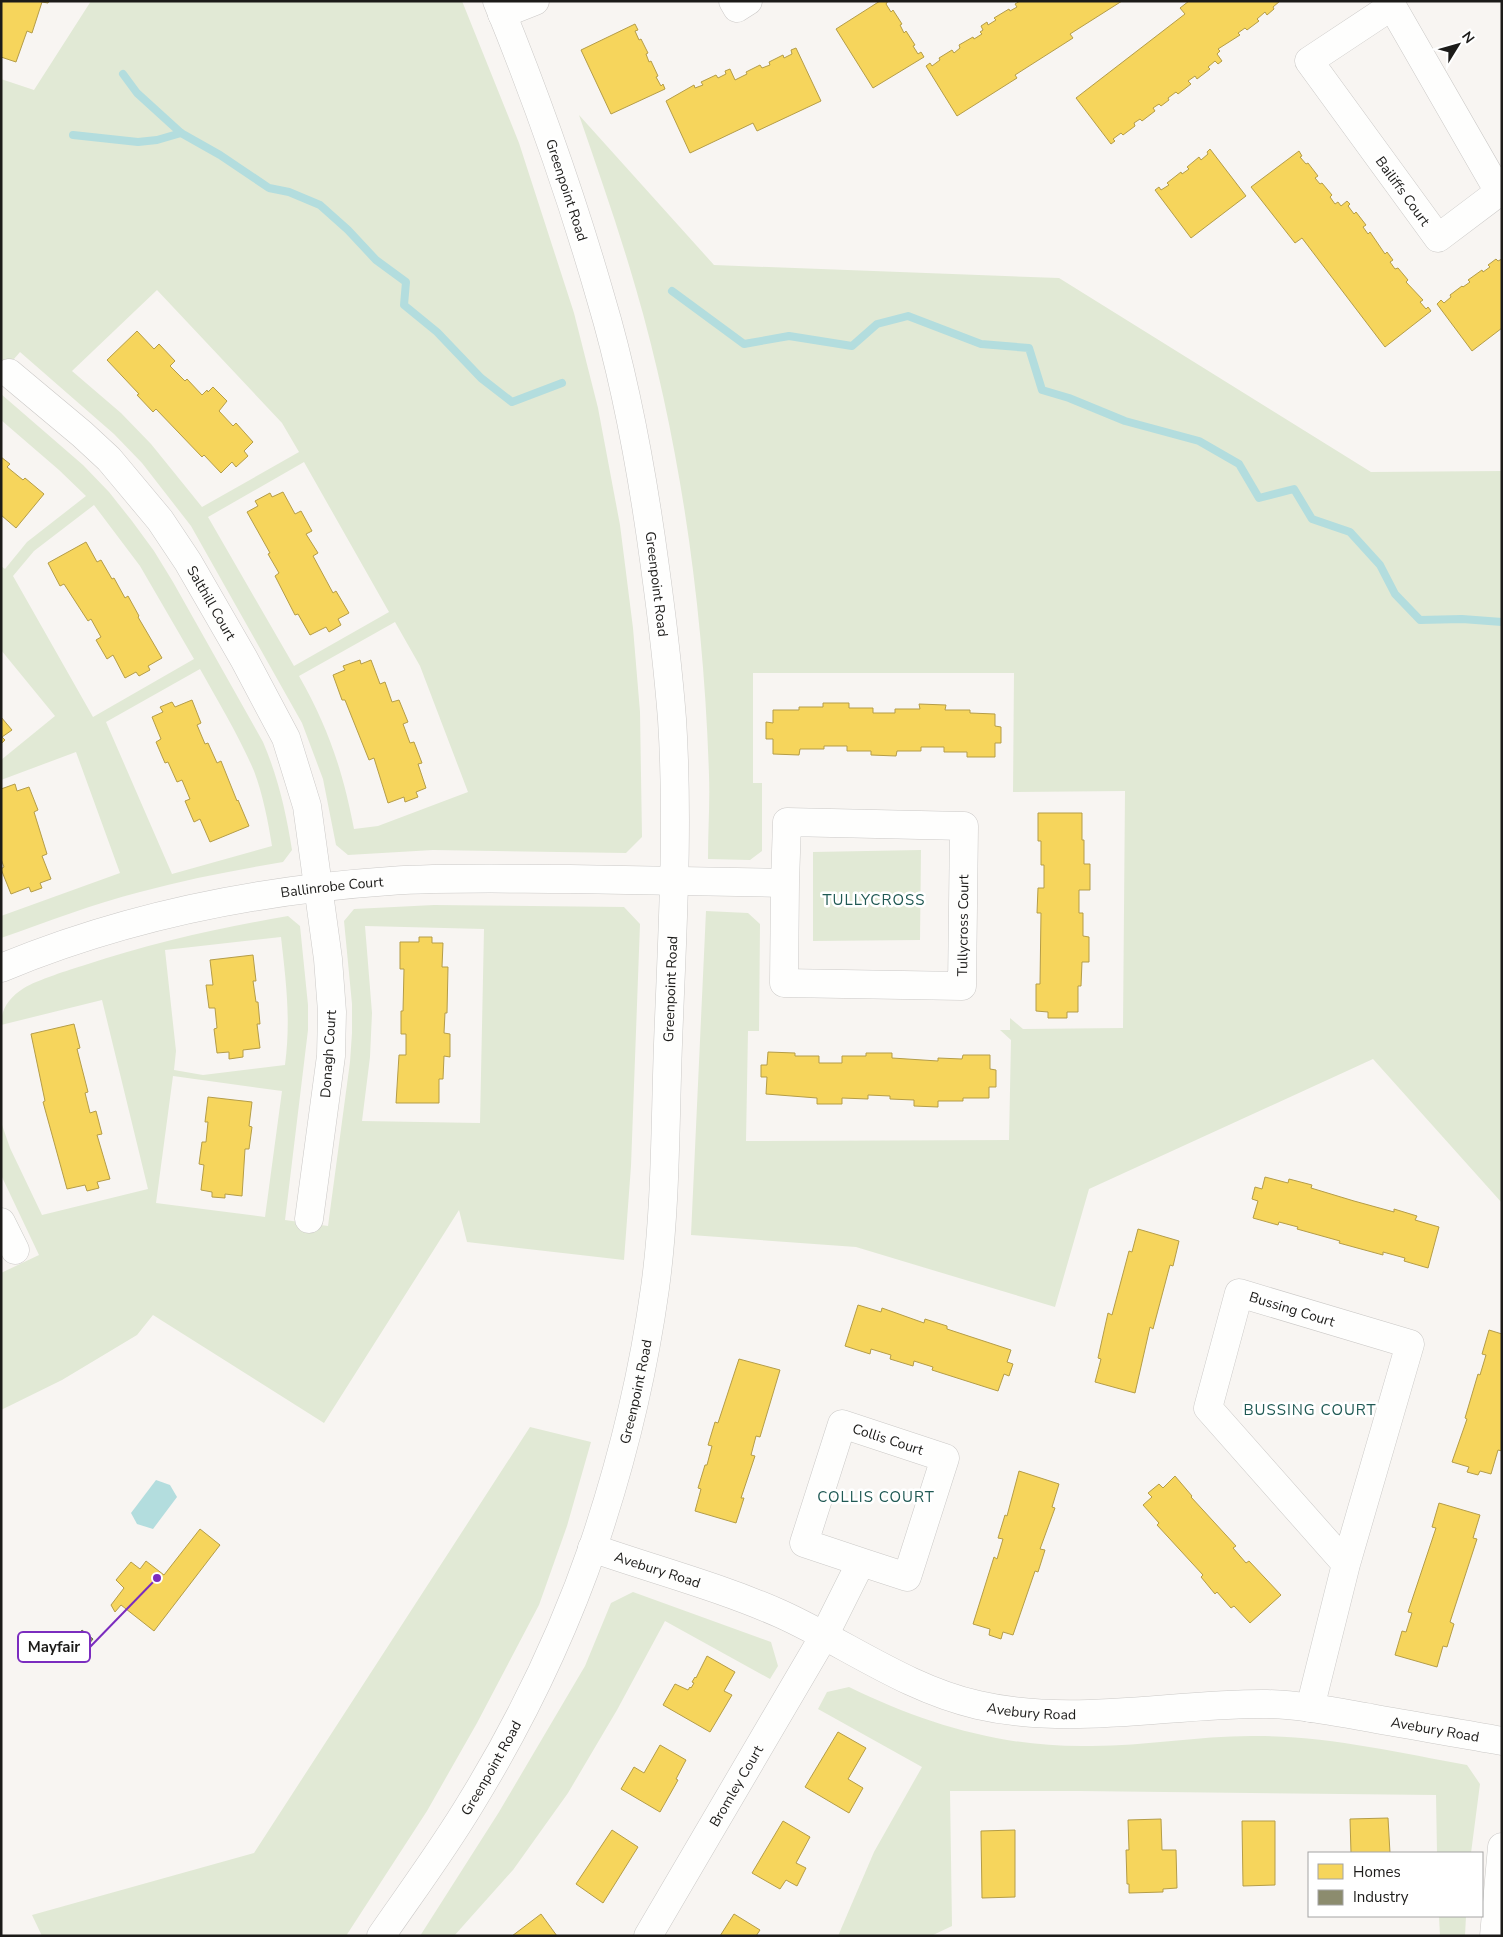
<svg xmlns="http://www.w3.org/2000/svg" width="1503" height="1937" font-family="'Nunito Sans',sans-serif">
  <style>
    .green { fill: #e1e9d5; fill-rule: evenodd }
    .water { fill: #b3ddde }
    .homes { fill: #f6d55c; stroke: #b59d48 }
    .industry { fill: #8c8c6e; stroke: #6a6a54 }
    .lines { fill: none; stroke-linecap: round; stroke-linejoin: round }
    .stream { stroke: #b3ddde; stroke-width: 8 }
    .minor-casing { stroke: #cbc9c7; stroke-width: 29 }
    .minor { stroke: #fefefd; stroke-width: 28 }
    .labels { text-anchor: middle; stroke-width: 5; stroke-linejoin: round; paint-order: stroke }
    .street-label { font-size: 14px; fill: #1c1b19; stroke: #fff }
    .neighbourhood-label { font-size: 15px; letter-spacing: 1px; fill: #205954; stroke: #fff }
    .leader { fill: none; stroke: #7b2cbf; stroke-width: 2 }
    .callout-dot { fill: #7b2cbf; stroke: #fff; stroke-width: 2 }
    .callout { fill: #fff; stroke: #7b2cbf; stroke-width: 2 }
    .callout-label { font-size: 15px; text-anchor: middle; font-weight: bold; fill: #1c1b19 }
  </style>
  <rect width="100%" height="100%" fill="#f8f5f2"/>
  <!-- green -->
  <g class="green">
    <path d="M91 1H462L519 143 574 313 598 408 620 525 633 628 640 712 642 837 626 853 433 850 348 855 336 845 323 779 302 723 191 526 142 463 114 434 20 352 1 374V79L34 90ZM157 290 282 423 299 452 202 507 151 444 121 413 72 371ZM304 462 389 612 294 666 208 517ZM395 622 420 666 468 792 378 826 354 829C343 771 328 727 299 676Z"/>
    <path d="M579 115 714 265 1059 278 1371 472 1502 471V1203L1373 1059 1089 1189 1055 1307 856 1247 691 1235 706 911 748 913 760 924 759 1031H748L746 1141 1009 1140 1011 1040 1000 1030H1010V1018L1023 1029 1123 1028 1125 791 1013 792 1014 673H753V783H762V851L750 860 708 859C708 831 710 803 709 775 704 614 681 444 636 289 619 230 599 173 579 115Z"/>
    <path d="M1 394 83 465 109 492 132 521 154 551 173 582 263 742C278 777 286 812 292 850L283 862C235 870 187 879 140 892 93 904 47 922 1 938V916L120 873 76 752 1 780V760L55 716 1 650V566L5 569 27 542 86 496 59 470 1 420ZM94 505 140 566 194 659 93 717 13 576 34 551ZM200 669C219 703 239 736 254 771 263 795 268 821 272 846L172 874 106 722Z"/>
    <path d="M921 850 920 940 813 941V852Z"/>
    <path d="M434 905 624 907 640 924 631 1166 624 1260 467 1242 459 1210 324 1423 153 1315 137 1335 62 1380 1 1410V1273L39 1255 1 1175V1122L10 1148 42 1215 148 1189 102 1000 1 1025C1 1008 10 997 24 988 37 980 69 970 85 965 151 943 219 928 288 916L300 926 308 1005V1030L285 1220 328 1226 350 1062 352 1033V1004L344 921 354 909ZM365 926 484 929 480 1123 362 1121 370 1057 372 1013ZM281 937C286 982 291 1019 285 1065L203 1075 174 1070 176 1051 165 950ZM173 1076 282 1091 265 1217 156 1203Z"/>
    <path d="M530 1427 591 1442 567 1526 539 1605 477 1723 427 1811 346 1936H42L32 1915 254 1853Z"/>
    <path d="M633 1592 771 1642 778 1666 770 1679 665 1621 617 1710 568 1793 513 1870 454 1936H420L499 1812 585 1666 611 1603Z"/>
    <path d="M849 1687C927 1725 1005 1748 1092 1746 1145 1746 1198 1736 1251 1736 1324 1735 1396 1752 1467 1765L1480 1784 1471 1853H1437L1436 1795 1079 1791H950L952 1926 931 1936H838L874 1852 922 1767 818 1709 827 1692Z"/>
    <path d="M1439 1916H1466L1465 1936H1440Z"/>
  </g>
  <!-- water -->
  <path class="water" d="M156 1480 170 1485 177 1497 153 1529 137 1524 131 1513Z"/>
  <!-- homes -->
  <g class="homes">
    <path d="M1 1H49L48 3 42 2 32 33 27 31 16 62 1 57Z"/>
    <path d="M880 1H888L886 4 891 12 893 10 902 24 900 25 904 33 906 31 915 45 913 46 918 54 921 52 924 57 873 88 836 29Z"/>
    <path d="M1020 1H1122L1070 34 1073 38 1015 75 1017 78 957 116 926 66 930 63 932 66 940 60 939 58 952 50 954 53 960 48 959 45 973 37 974 39 982 34 980 32 983 30 981 26 987 22 988 25 996 20 994 18 1009 9 1010 11 1017 7 1015 4Z"/>
    <path d="M1189 1H1280L1273 7 1274 9 1267 15 1265 12 1257 19 1259 21 1247 30 1245 28 1238 33 1240 35 1218 49 1220 51 1217 54 1222 61 1218 64 1215 61 1208 67 1210 69 1197 79 1195 76 1188 81 1191 84 1178 94 1176 92 1168 98 1169 100 1161 106 1159 104 1153 108 1155 111 1142 121 1140 119 1134 123 1135 126 1123 135 1121 133 1113 139 1115 141 1111 144 1076 98 1185 14 1180 8Z"/>
    <path d="M635 24 638 30 635 31 639 40 641 39 648 53 646 54 649 62 651 61 658 76 656 77 661 86 663 84 665 89 611 114 581 50Z"/>
    <path d="M796 48 821 101 757 131 753 123 690 153 666 101 694 85 695 88 703 85 701 82 716 75 718 78 726 74 725 71 730 69 735 80 747 74 746 72 760 65 762 68 770 65 769 62 783 55 784 58 792 54 791 50Z"/>
    <path d="M1210 149 1246 196 1191 238 1155 190 1159 187 1161 190 1169 185 1167 183 1181 172 1182 174 1189 169 1187 167 1199 157 1201 160 1208 154 1207 152Z"/>
    <path d="M1299 151 1302 156 1300 157 1306 164 1308 163 1318 176 1315 178 1320 184 1322 183 1332 195 1330 197 1335 204 1338 202 1341 206 1347 201 1350 204 1348 206 1354 214 1356 212 1366 225 1363 227 1368 234 1370 232 1385 254 1387 252 1393 260 1390 262 1395 269 1398 268 1408 280 1406 282 1423 300 1420 302 1426 309 1428 307 1431 311 1385 347 1302 238 1295 243 1251 187Z"/>
    <path d="M1496 259 1498 261 1502 259V328L1472 351 1437 304 1441 300 1444 303 1451 297 1450 295 1462 286 1463 287 1470 282 1468 280 1482 270 1483 272 1490 267 1488 265Z"/>
    <path d="M137 331 154 349 159 344 175 361 170 366 185 381 187 379 202 395 207 390 208 392 213 387 227 401 219 411 233 426 236 423 253 442 244 451 248 456 236 467 232 462 221 473 204 455 202 457 156 409 153 412 137 395 139 394 107 360Z"/>
    <path d="M1 457 10 464 7 467 23 480 25 478 44 494 16 528 1 515Z"/>
    <path d="M283 492 295 514 301 511 312 531 306 534 318 553 313 556 333 593 336 591 349 613 338 619 341 625 329 632 326 627 310 635 298 614 295 615 275 576 279 573 268 554 270 553 247 512 258 506 255 501 270 493 272 497Z"/>
    <path d="M86 542 97 562 101 560 112 579 114 578 125 598 128 596 139 616 138 617 162 658 148 666 150 670 139 676 136 672 125 678 113 655 107 659 96 640 101 637 91 619 88 621 64 584 60 586 48 563Z"/>
    <path d="M360 660 361 664 371 660 380 684 385 682 392 702 399 700 408 722 403 724 410 743 414 742 422 763 418 764 426 788 416 792 418 797 405 802 404 797 388 803 374 758 369 760 345 700H342L333 675 345 670 343 666Z"/>
    <path d="M192 700 201 723 197 725 205 744 208 743 217 763 221 761 237 801 238 800 249 826 210 842 200 819 194 822 185 801 190 799 182 780 177 782 168 762 165 763 156 742 161 739 152 717 163 712 160 707 172 702 175 707Z"/>
    <path d="M823 703H849V708H873V713H895V709H920L919 704 946 705 945 710H970V713L995 714V726L1001 727V743H995V757H967V752H944V747H921V751H897L896 756 871 755V751H847V746H824V749H800L799 755 773 754V739H766V722L773 723V710H799V707H823Z"/>
    <path d="M1 717 12 730 2 737 5 740 1 744Z"/>
    <path d="M15 784 17 791 29 787 38 810 34 812 47 854 42 856 51 879 40 883 42 888 31 892 29 887 11 894 1 869 4 867 1 859V789Z"/>
    <path d="M1038 813H1082V840H1084V864H1090V890H1079V913H1083V936L1089 937V962H1082L1081 986H1078V1012H1067V1018H1048V1012L1036 1011V984H1040L1041 913H1037L1038 888H1044V865H1041V841H1038Z"/>
    <path d="M419 937H432V943H443L442 967H448L447 1013H445L444 1033 450 1034V1057L444 1056 443 1079H439V1103H396L399 1055H406V1034H401V1011H403L404 969H400V942H419Z"/>
    <path d="M253 955 256 981H253L256 1002H258L260 1024H257L260 1048 243 1050V1057L229 1059V1052L217 1053 214 1029 217 1028 215 1008H209L206 985H213L210 960Z"/>
    <path d="M74 1024 80 1048 77 1049 88 1092 85 1093 90 1113 96 1111 102 1134 97 1135 110 1179 97 1182 99 1188 87 1191 85 1185 67 1189 43 1102 45 1101 31 1034Z"/>
    <path d="M768 1052 795 1053V1056H819V1063H842V1056H866V1053H892V1058L938 1061V1058L962 1059 963 1055H990V1069L996 1070V1087H989V1098H963V1101H938V1107L914 1106V1100L890 1099V1096L868 1095V1099L842 1098V1104H817V1098L766 1094 767 1077H761V1065H767Z"/>
    <path d="M208 1097 252 1102 249 1126 252 1127 249 1149H245L242 1196 225 1194V1198L212 1197V1192L201 1190 204 1165 199 1164 202 1142H206L208 1122H205Z"/>
    <path d="M1265 1177 1288 1183 1289 1179 1312 1185 1311 1188 1354 1201 1394 1212V1209L1417 1216 1415 1220 1439 1227 1428 1268 1404 1261 1405 1258 1383 1252V1255L1339 1243 1340 1241 1297 1229 1298 1227 1279 1222 1278 1225 1253 1218 1258 1201 1252 1199 1255 1187 1262 1189Z"/>
    <path d="M1138 1229 1179 1241 1173 1266 1170 1265 1153 1329 1150 1327 1135 1393 1095 1382 1101 1359 1098 1358 1108 1313 1112 1315 1129 1251 1132 1252Z"/>
    <path d="M858 1305 881 1312 882 1308 924 1323 925 1319 947 1326V1329L1011 1350 1007 1362 1013 1364 1009 1376 1004 1374 998 1391 932 1370 933 1367 914 1361 913 1366 890 1359 891 1355 871 1349 870 1354 845 1346Z"/>
    <path d="M1489 1330 1502 1334V1451L1498 1450 1491 1474 1480 1471 1478 1475 1467 1472 1469 1467 1452 1462 1467 1419 1465 1418 1478 1374 1480 1375 1486 1355 1482 1354Z"/>
    <path d="M739 1359 780 1370 760 1437 756 1436 751 1455 755 1456 741 1498H744L736 1523 695 1511 701 1489 698 1488 705 1465H707L712 1446 708 1445 715 1422 718 1423Z"/>
    <path d="M1019 1471 1059 1484 1052 1507 1055 1508 1040 1549 1045 1550 1038 1572 1035 1571 1013 1635 1003 1632 1001 1639 989 1635 990 1629 973 1624 994 1557 997 1559 1003 1539 998 1538 1005 1515 1007 1516Z"/>
    <path d="M1175 1476 1192 1496 1191 1497 1236 1546 1233 1548 1246 1563 1249 1561 1281 1595 1250 1623 1234 1606 1231 1608 1217 1592 1215 1594 1201 1577 1203 1575 1157 1525 1159 1523 1143 1505 1152 1497 1148 1493 1159 1484 1163 1488Z"/>
    <path d="M1439 1503 1480 1515 1473 1538 1477 1539 1450 1622 1454 1624 1447 1647 1443 1646 1437 1667 1395 1655 1402 1631 1406 1632 1412 1613 1408 1612 1436 1528 1432 1527Z"/>
    <path d="M200 1529 220 1545 154 1631 121 1605 115 1612 111 1605 124 1588 116 1580 131 1562 140 1569 146 1561 164 1575Z"/>
    <path d="M707 1656 735 1672 724 1691 732 1695 710 1732 663 1705 675 1684 688 1690 690 1687 691 1688 694 1683 692 1682 695 1677 696 1678Z"/>
    <path d="M838 1732 866 1748 848 1779 863 1788 849 1813 805 1787Z"/>
    <path d="M660 1745 686 1760 676 1779 678 1780 660 1812 621 1789 634 1767 644 1773Z"/>
    <path d="M1388 1818 1390 1853H1351L1350 1819Z"/>
    <path d="M1161 1819 1162 1850H1176L1177 1888 1163 1889V1892L1129 1893V1884H1127L1126 1850H1129L1128 1820Z"/>
    <path d="M783 1821 810 1837 796 1863 806 1868 797 1886 786 1880 780 1889 752 1873Z"/>
    <path d="M1242 1821H1275V1885L1243 1886Z"/>
    <path d="M612 1830 638 1847 603 1903 576 1884Z"/>
    <path d="M1015 1830V1897L982 1898 981 1831Z"/>
    <path d="M541 1914 557 1936H512Z"/>
    <path d="M734 1914 760 1930 756 1936H720Z"/>
  </g>
  <!-- industry -->
  <path class="industry" d="M82 1630 93 1639 75 1661 64 1653Z"/>
  <g class="lines">
    <!-- stream -->
    <g class="stream">
      <path d="M123 74 137 93 181 133 220 155 269 188 289 192 320 205 348 230 376 260 406 282 404 305 437 332 481 378 512 402 562 383"/>
      <path d="M73 135 138 142 157 140 181 133"/>
      <path d="M672 291 744 344 789 336 852 346 877 324 908 316 981 344 1029 348 1042 390 1069 398 1125 421 1199 441 1239 464 1259 498 1294 489 1312 519 1350 532 1380 565 1395 594 1420 620 1462 619 1502 622"/>
    </g>
    <!-- minor casing -->
    <g class="minor-casing">
      <g id="minor">
        <path d="M733 1 737 8 748 1"/>
        <path d="M1390 1 1392 6 1499 192 1438 238 1309 61 1392 6"/>
        <path d="M502 14 535 1"/>
        <path id="s1" d="M9 373 82 434 109 459 160 520 188 562 244 659 286 738 307 806 328 959 332 1012 331 1056 309 1219"/>
        <path id="s2" d="M1 968C124 917 257 890 390 881 450 877 510 879 570 879 641 880 713 882 785 883L784 983 962 986 964 826 787 822 785 883"/>
        <path d="M1 1222 15 1250"/>
        <path id="s3" d="M592 1548C655 1570 720 1587 781 1614 847 1644 907 1689 978 1705 1073 1727 1171 1703 1267 1704 1302 1705 1336 1712 1371 1718 1414 1726 1458 1733 1502 1741"/>
        <path d="M1310 1708 1346 1564 1410 1344 1239 1293 1208 1408 1346 1564"/>
        <path id="s4" d="M381 1936C412 1891 444 1848 472 1801 521 1721 563 1634 594 1544 622 1461 643 1375 655 1288 666 1208 665 1125 668 1044 672 936 679 827 672 719 668 668 662 618 655 567 643 477 627 386 601 299 572 198 537 99 497 1"/>
        <path id="s5" d="M648 1936 824 1636 861 1562 907 1577 945 1458 842 1424 804 1543 861 1562"/>
        <path d="M1494 1936 1502 1847"/>
      </g>
    </g>
    <!-- minor -->
    <use href="#minor" class="minor"/>
  </g>
  <g class="labels">
    <!-- street labels -->
    <g class="street-label">
      <text transform="translate(567 190) rotate(72)" y="5">Greenpoint Road</text>
      <text transform="translate(1403 191) rotate(54)" y="5">Bailiffs Court</text>
      <text transform="translate(657 584) rotate(83)" y="5">Greenpoint Road</text>
      <text dy="5" stroke="none"><textPath href="#s1" startOffset="309">Salthill Court</textPath></text>
      <text dy="5" stroke="none"><textPath href="#s2" startOffset="342">Ballinrobe Court</textPath></text>
      <text dy="5" stroke="none"><textPath href="#s2" startOffset="1134">Tullycross Court</textPath></text>
      <text dy="5" stroke="none"><textPath href="#s4" startOffset="1011">Greenpoint Road</textPath></text>
      <text transform="translate(328 1054) rotate(-86)" y="5">Donagh Court</text>
      <text transform="translate(1292 1309) rotate(17)" y="5">Bussing Court</text>
      <text dy="5" stroke="none"><textPath href="#s4" startOffset="606">Greenpoint Road</textPath></text>
      <text transform="translate(888 1439) rotate(18)" y="5">Collis Court</text>
      <text dy="5" stroke="none"><textPath href="#s3" startOffset="69">Avebury Road</textPath></text>
      <text dy="5" stroke="none"><textPath href="#s3" startOffset="472">Avebury Road</textPath></text>
      <text dy="5" stroke="none"><textPath href="#s3" startOffset="878">Avebury Road</textPath></text>
      <text dy="5" stroke="none"><textPath href="#s4" startOffset="201">Greenpoint Road</textPath></text>
      <text dy="5" stroke="none"><textPath href="#s5" startOffset="174">Bromley Court</textPath></text>
    </g>
    <!-- neighbourhood labels -->
    <g class="neighbourhood-label">
      <text x="874" y="905">TULLYCROSS</text>
      <text x="1310" y="1415">BUSSING COURT</text>
      <text x="876" y="1502">COLLIS COURT</text>
    </g>
  </g>
  <!-- callouts -->
  <path class="leader" d="M157 1578L90 1647"/>
  <circle class="callout-dot" cx="157" cy="1578" r="5"/>
  <rect class="callout" x="18" y="1632" width="72" height="30" rx="5"/>
  <g class="callout-label">
    <text x="54" y="1652">Mayfair</text>
  </g>
  <!-- border -->
  <rect width="1503" height="1937" fill="none" stroke="#1c1b19" stroke-width="5"/>
  <!-- legend -->
  <rect x="1308" y="1852" width="175" height="65" fill="#ffffff" stroke="#a4a4a3"/>
  <rect x="1318" y="1864" width="25" height="15" fill="#f6d55c" stroke="#a4a4a3"/>
  <text x="1353" y="1877" font-size="15" fill="#1c1b19">Homes</text>
  <rect x="1318" y="1890" width="25" height="15" fill="#8c8c6e" stroke="#a4a4a3"/>
  <text x="1353" y="1902" font-size="15" fill="#1c1b19">Industry</text>
  <!-- north arrow -->
  <g transform="translate(1458 45) rotate(53)" stroke="#ffffff" stroke-width="4" paint-order="stroke">
  <path d="M0-4L9 19L0 12L-9 19Z" fill="#1c1b19"/>
  <text y="-8" font-size="14" font-weight="bold" text-anchor="middle" fill="#1c1b19">N</text>
  </g>
</svg>
